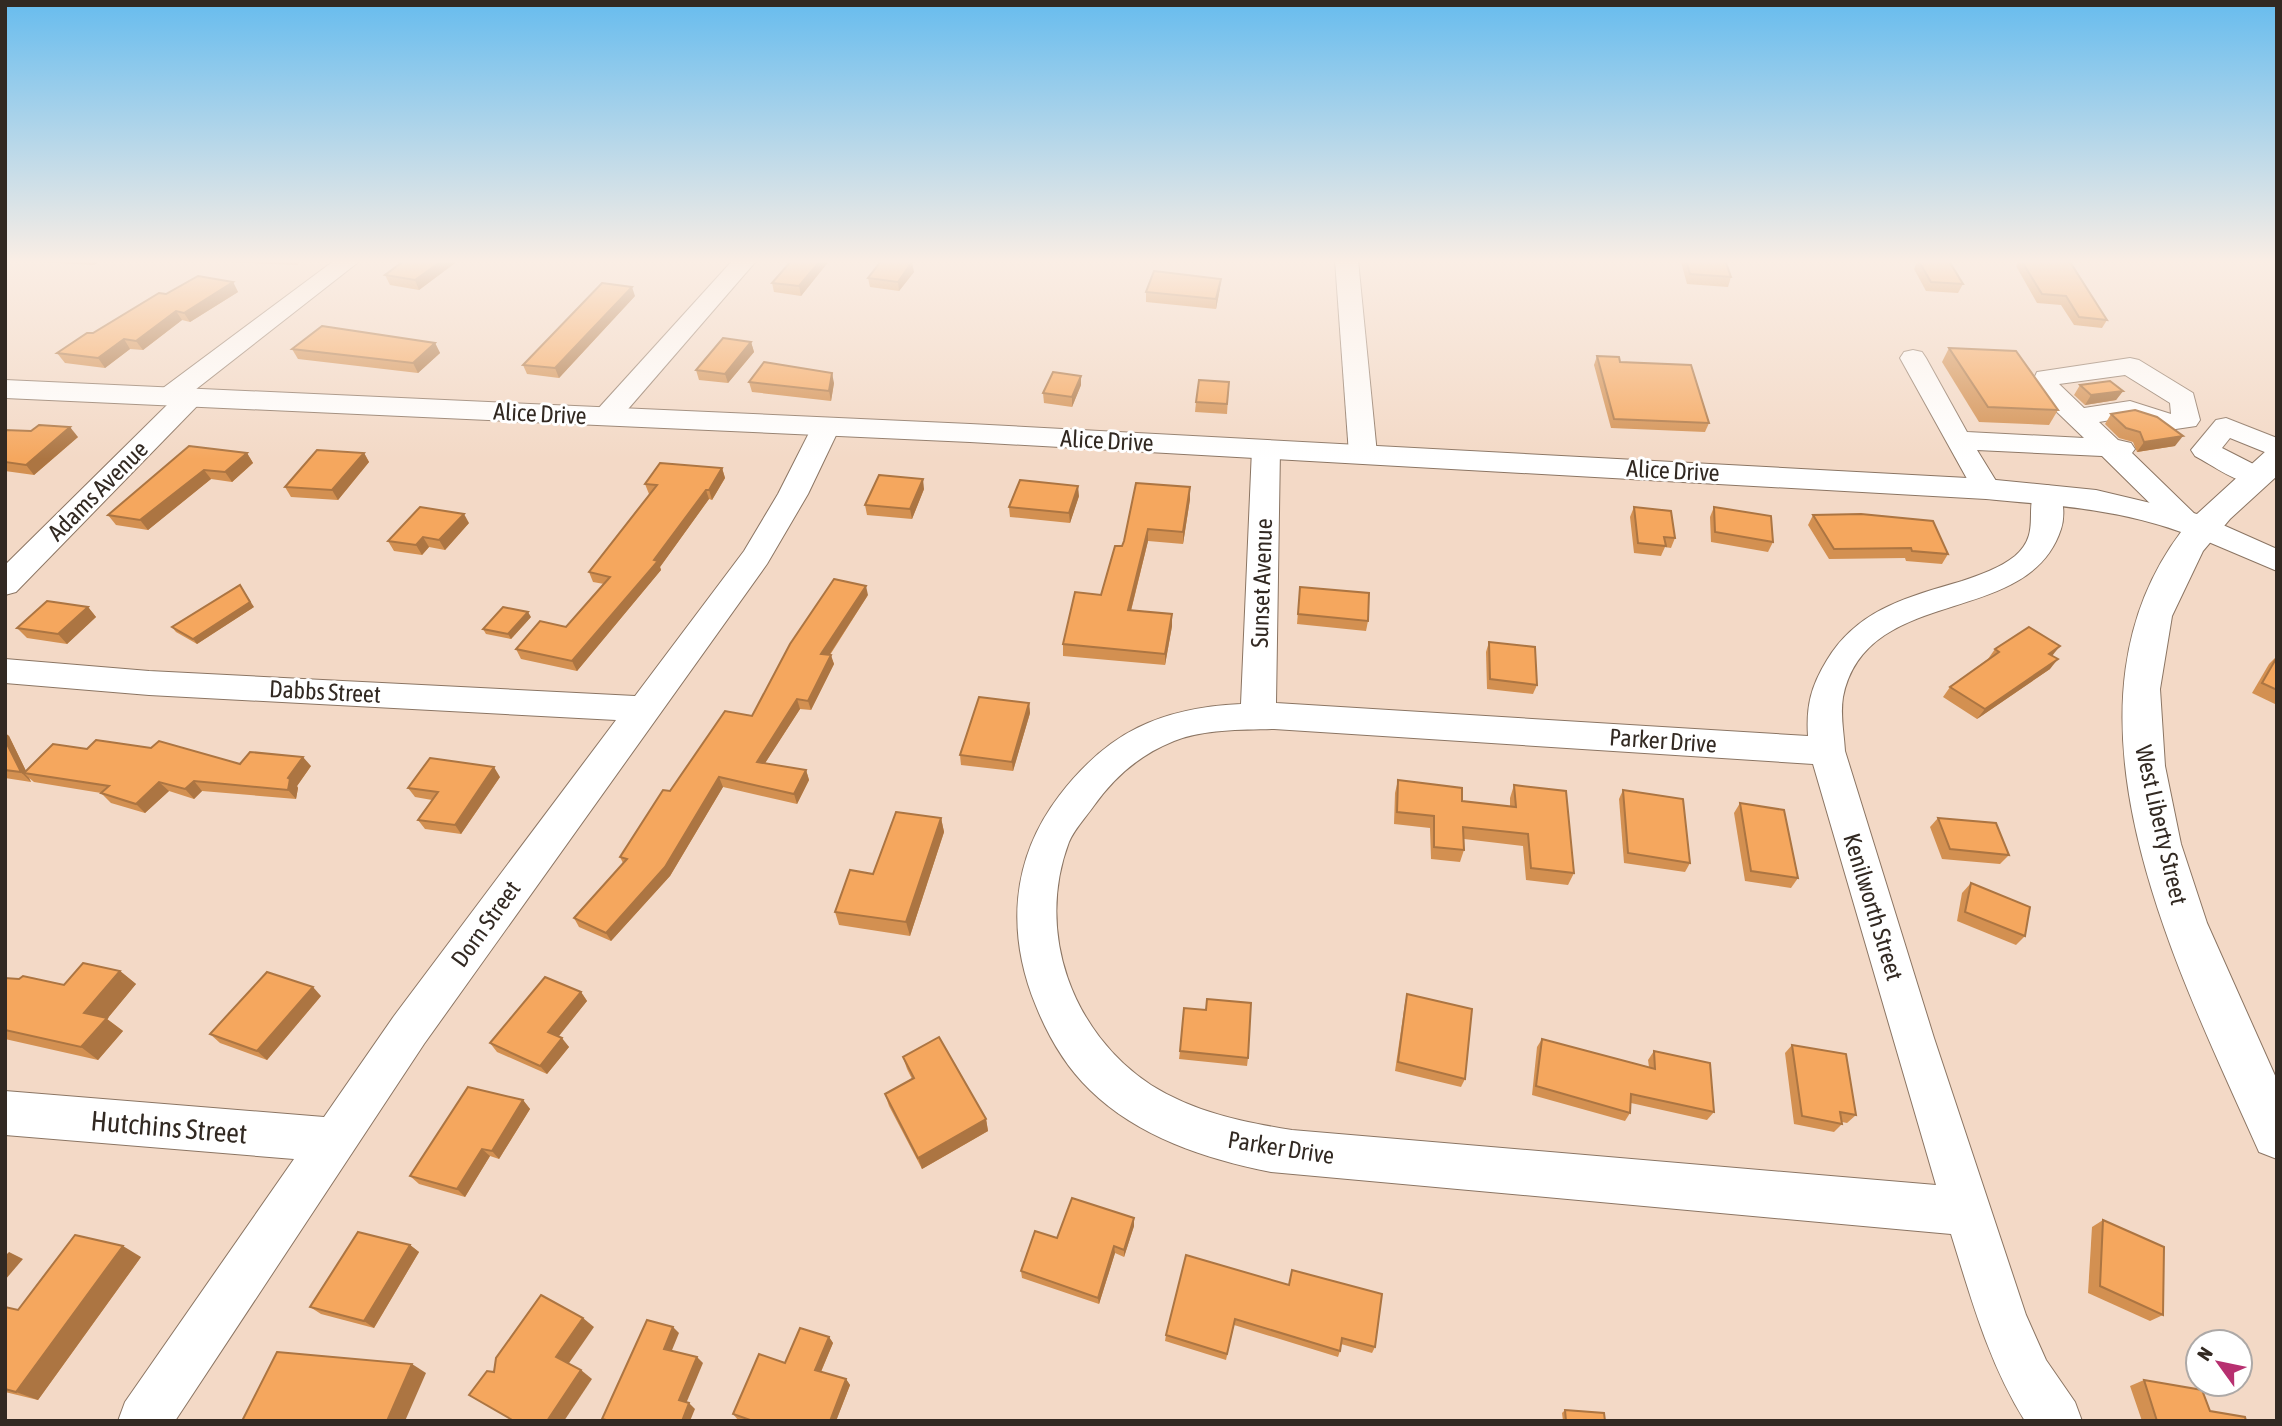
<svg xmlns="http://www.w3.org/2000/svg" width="2282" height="1426" font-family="'Asap Condensed',sans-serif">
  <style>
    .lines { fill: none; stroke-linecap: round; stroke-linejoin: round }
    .minor-casing { stroke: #8b7563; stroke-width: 2 }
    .major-casing { stroke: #8b7563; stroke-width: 2 }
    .minor { fill: #fff; fill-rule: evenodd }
    .major { fill: #fff; fill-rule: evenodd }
    .wall { fill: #d39051 }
    .shaded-wall { fill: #ac7542 }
    .building { fill: #f5a75e; stroke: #ac7542; stroke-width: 2 }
    .labels { text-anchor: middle; stroke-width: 6; stroke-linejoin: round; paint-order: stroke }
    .street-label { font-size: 24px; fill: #322922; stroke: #fff }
    .near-street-label { font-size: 28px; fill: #322922; stroke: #fff }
  </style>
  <rect width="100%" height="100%" fill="#f3d9c6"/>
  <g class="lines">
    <!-- minor casing -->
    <g class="minor-casing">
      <g id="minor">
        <path d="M335 260H361L195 390 203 397 200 403 16 592 5 595V565L167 405 159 403 156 397 159 391Z"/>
        <path d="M733 260H757L616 423H596L592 417 596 411Z"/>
        <path d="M1335 260H1358L1377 454 1373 460 1363 463 1353 460 1349 454Z"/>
        <path d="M1913 350 1922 352 1926 358 1967 432 2084 438 2035 391 2031 385 2037 372 2130 358 2139 360 2193 393 2200 420 2196 426 2169 430 2128 417 2099 422 2118 440 2131 443 2135 449 2132 453 2200 519 2214 521 2277 549V571L2192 535 2189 530 2175 528 2102 456 1977 450 2001 489 1996 495 1986 498 1976 495 1900 358 1904 352ZM2125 375 2170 403 2171 414 2130 401 2084 408 2059 384Z"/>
        <path d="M2226 418 2277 438V457L2230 438 2222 448 2267 471 2271 477 2267 483C2243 489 2216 467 2195 456L2191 450 2216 420Z"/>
        <path d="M826 419 836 421 840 427 808 494 767 564 424 1044 175 1421H118L125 1402 294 1159 5 1135V1091L324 1117 394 1016 616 720 149 695 5 683V659L149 671 635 696 744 551 778 494 812 427 816 421Z"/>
        <path d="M1266 441 1276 443 1280 449 1276 703 1808 736C1806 706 1811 686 1827 660 1858 609 1908 597 1962 581 1980 575 2000 568 2015 556 2042 533 2023 508 2037 488L2047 485 2057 488C2064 498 2065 517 2061 529 2029 629 1866 583 1843 697 1840 715 1844 733 1845 751L1934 1038 2026 1315 2046 1360 2075 1402 2082 1421H2025C1989 1364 1971 1298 1951 1234L1271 1172C1206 1159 1138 1137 1090 1090 1066 1067 1048 1036 1036 1006 1006 933 1011 859 1059 796 1108 732 1160 708 1241 704L1252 449 1256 443ZM1274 729 1813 764 1936 1185 1292 1130C1242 1122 1194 1112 1151 1085 1072 1033 1035 932 1069 842 1074 830 1085 818 1093 807 1114 777 1139 755 1174 741 1205 729 1241 730 1274 729Z"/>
      </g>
    </g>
    <!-- major casing -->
    <g class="major-casing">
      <path id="major" d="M5 380 970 424 1986 479 2096 490 2197 514 2266 451 2277 449V476L2230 519 2203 551 2172 616 2160 689 2165 766 2181 844 2207 923 2277 1080V1159L2259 1152C2180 974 2044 714 2181 532 2118 509 2052 505 1986 499L970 442 5 398Z"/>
    </g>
    <!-- minor -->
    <use href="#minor" class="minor"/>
    <!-- major -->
    <use href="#major" class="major"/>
  </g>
  <!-- wall -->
  <g class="wall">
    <path d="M5 260H101L94 265Z"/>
    <path d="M203 260H299L298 265 204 261Z"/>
    <path d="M459 260 419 290 390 285 385 275Z"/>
    <path d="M792 260H829V261L801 296 774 292 772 283Z"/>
    <path d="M1682 260H1725L1731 277 1728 287 1687 284 1681 262Z"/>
    <path d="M1918 260 1963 284 1958 293 1926 291 1914 269Z"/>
    <path d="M2019 260H2043L2107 320 2102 328 2074 325 2061 305 2037 303 2016 266Z"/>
    <path d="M914 272 899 291 870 287 868 278Z"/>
    <path d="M233 282 238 292 190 322 182 320 143 350 130 349 105 368 65 363 57 353 166 294Z"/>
    <path d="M1220 288 1216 309 1146 302V292Z"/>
    <path d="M635 296 559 378 527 374 523 365Z"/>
    <path d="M751 342 754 352 728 383 699 380 696 370Z"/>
    <path d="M435 343 440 353 418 373 298 359 292 349Z"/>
    <path d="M1949 348 2058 410 2049 425 1979 422 1942 362Z"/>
    <path d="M1597 356 1620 362 1709 423 1705 432 1611 428 1594 365Z"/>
    <path d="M749 382 834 383 831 401 752 392Z"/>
    <path d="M1229 382 1227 414 1195 412 1196 402Z"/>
    <path d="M1081 385 1072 407 1044 403 1043 393Z"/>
    <path d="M2080 385 2123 391 2116 400 2085 405 2074 395Z"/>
    <path d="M2111 414 2175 446 2137 452 2133 442 2119 438 2105 424Z"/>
    <path d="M5 430 78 437 34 475 5 471Z"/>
    <path d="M189 446 247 453 253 463 232 482 211 479 148 530 116 525 108 515Z"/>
    <path d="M364 453 369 462 338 500 291 497 285 487Z"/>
    <path d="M722 468 725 478 712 500 709 499 660 567 661 570 577 671 521 659 516 649 566 627 604 584 593 582 589 572 650 494H649L645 484Z"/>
    <path d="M924 489 912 519 867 515 865 505Z"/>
    <path d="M1079 496 1070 523 1010 517 1009 507Z"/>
    <path d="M1190 499 1183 544 1148 541 1131 611 1172 626 1165 665 1063 656V644L1101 595 1122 546Z"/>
    <path d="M1634 507 1675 538 1671 548 1665 547 1661 556 1634 553 1630 517Z"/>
    <path d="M1714 507 1773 542 1768 552 1711 542 1710 517Z"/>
    <path d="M1813 515 1948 554 1942 564 1906 561 1905 558 1829 559 1808 525Z"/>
    <path d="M469 523 445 550 429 547 422 555 394 551 388 541Z"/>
    <path d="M1300 587 1368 621 1366 631 1297 624Z"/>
    <path d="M868 595 830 655 834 664 811 710 800 709 765 763 806 770 809 780 797 804 723 787 670 876 611 941 579 927 574 918 623 863 620 857 670 791 752 716Z"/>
    <path d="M88 607 96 617 67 644 27 638 17 628Z"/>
    <path d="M254 607 197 644 176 632 172 627Z"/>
    <path d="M531 617 511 639 486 634 483 629Z"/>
    <path d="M1489 642 1537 685 1533 694 1487 689 1486 652Z"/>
    <path d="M1995 649 2052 656 2050 669 1977 719 1943 697 1950 687 1988 659Z"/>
    <path d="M2277 656V705L2252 693 2269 664Z"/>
    <path d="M1029 703 1030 713 1013 771 961 765 960 755Z"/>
    <path d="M5 733 9 736 26 771 87 749 240 764 311 766 297 786 298 788 296 799 202 791 194 799 169 791 145 813 111 803 101 793 34 782 29 778 31 782 5 778Z"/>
    <path d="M500 777 461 834 425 829 418 820 432 800 415 797 408 788Z"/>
    <path d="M1398 780 1462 801 1510 807V798L1514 785 1574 873 1568 885 1526 880 1523 846 1464 839V850L1460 862 1431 859 1430 828 1394 824 1395 793Z"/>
    <path d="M1623 790 1690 863 1685 872 1624 863 1619 799Z"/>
    <path d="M1740 803 1798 878 1791 888 1745 881 1734 813Z"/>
    <path d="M941 818 944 832 910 936 839 925 835 912 873 874Z"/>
    <path d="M1938 818 2009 855 2000 864 1942 859 1930 827Z"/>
    <path d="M1971 883 2025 936 2016 945 1957 921 1962 893Z"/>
    <path d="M120 971 136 984 107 1019 123 1031 98 1060 5 1039V978L64 985Z"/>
    <path d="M581 992 587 1001 558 1036 569 1047 547 1074 497 1052 490 1043Z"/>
    <path d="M1407 994 1465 1079 1461 1087 1395 1071 1405 1003Z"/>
    <path d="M321 996 267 1060 220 1043 210 1034Z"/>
    <path d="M1542 1039 1649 1067 1648 1060 1654 1051 1714 1112 1707 1120 1631 1103 1630 1113 1625 1121 1532 1095 1537 1047Z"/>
    <path d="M1792 1045 1856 1115 1847 1123 1842 1122V1124L1834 1132 1794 1124 1785 1053Z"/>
    <path d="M1180 1051 1248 1058 1247 1066 1179 1059Z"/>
    <path d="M903 1057 986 1119 988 1131 922 1169 889 1106 885 1094 912 1079 907 1069Z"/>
    <path d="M523 1100 530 1109 499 1159 490 1156 465 1197 419 1184 410 1176Z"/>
    <path d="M1134 1218V1226L1124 1257 1115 1253 1099 1304 1022 1278 1021 1271 1057 1238Z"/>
    <path d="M2103 1220 2163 1315 2150 1321 2088 1293 2092 1227Z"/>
    <path d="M410 1245 419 1252 374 1328 321 1314 310 1307Z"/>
    <path d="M141 1257 38 1400 5 1392V1307L18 1310Z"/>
    <path d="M1292 1270 1375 1347 1372 1353 1341 1344 1340 1351 1338 1357 1234 1325 1226 1360 1165 1341 1166 1335 1289 1285Z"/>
    <path d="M829 1337 833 1343 821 1372 846 1379 850 1385 836 1421H741L738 1420 733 1414 785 1363Z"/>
    <path d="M2144 1380 2210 1411 2246 1421H2142L2130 1386Z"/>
    <path d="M1565 1410 1605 1421H1563L1562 1413Z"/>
  </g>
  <!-- shaded-wall -->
  <g class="shaded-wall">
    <path d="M91 260H101L94 265Z"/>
    <path d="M443 260H459L419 290 415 280Z"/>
    <path d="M821 260H829V261L801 296 799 286Z"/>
    <path d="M912 262 914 272 899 291 898 282Z"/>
    <path d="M1221 279 1220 288 1216 309V299Z"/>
    <path d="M233 282 238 292 190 322 184 313Z"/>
    <path d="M632 287 635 296 559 378 555 368Z"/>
    <path d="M176 311 182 320 143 350 136 341Z"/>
    <path d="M124 339 130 349 105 368 98 358Z"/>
    <path d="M751 342 754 352 728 383 725 374Z"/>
    <path d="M435 343 440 353 418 373 413 363Z"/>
    <path d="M832 373 834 383 831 401 829 391Z"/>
    <path d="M1081 376V385L1072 407V397Z"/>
    <path d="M2123 391 2116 400 2085 405 2091 395Z"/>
    <path d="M70 427 78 437 34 475 26 465Z"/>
    <path d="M2183 436 2175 446 2137 452 2144 442Z"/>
    <path d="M247 453 253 463 232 482 225 472Z"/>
    <path d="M364 453 369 462 338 500 332 490Z"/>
    <path d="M722 468 725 478 712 500 709 490Z"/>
    <path d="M204 470 211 479 148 530 140 520Z"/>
    <path d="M923 479 924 489 912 519 910 509Z"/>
    <path d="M1078 486 1079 496 1070 523 1069 513Z"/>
    <path d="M1190 487V499L1183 544V532Z"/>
    <path d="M706 490 709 499 660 567 661 570 577 671 572 661 654 560Z"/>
    <path d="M464 514 469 523 445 550 439 540Z"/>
    <path d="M1148 529V541L1128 622V610Z"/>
    <path d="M423 537 429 547 422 555 416 545Z"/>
    <path d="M240 585 254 607 197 644 193 639Z"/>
    <path d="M866 586 868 595 824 663 821 654Z"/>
    <path d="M88 607 96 617 67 644 58 634Z"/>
    <path d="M528 612 531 617 511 639 508 634Z"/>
    <path d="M1172 614V626L1165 665V654Z"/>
    <path d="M2060 646 2052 656 2049 654Z"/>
    <path d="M831 655 834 664 811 710 808 701Z"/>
    <path d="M2058 659 2050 669 1977 719 1985 709Z"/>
    <path d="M797 699 800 709 760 771 757 762Z"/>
    <path d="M1029 703 1030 713 1013 771 1012 762Z"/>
    <path d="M5 733 9 736 27 773H24L29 778 31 782 21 772 5 740Z"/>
    <path d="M303 757 311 766 297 786 298 788 296 799 288 790V778Z"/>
    <path d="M494 767 500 777 461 834 455 825Z"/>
    <path d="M806 770 809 780 797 804 794 794Z"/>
    <path d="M719 777 723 787 670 876 611 941 606 933Z"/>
    <path d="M194 781 202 791 194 799 185 789Z"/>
    <path d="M159 782 169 791 145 813 136 804Z"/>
    <path d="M941 818 944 832 910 936 906 922Z"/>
    <path d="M120 971 136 984 107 1019 123 1031 98 1060 81 1047 84 1013Z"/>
    <path d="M313 987 321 996 267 1060 257 1051Z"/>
    <path d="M581 992 587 1001 555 1041 548 1032Z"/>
    <path d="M562 1038 569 1047 547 1074 540 1066Z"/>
    <path d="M523 1100 530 1109 499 1159 492 1151Z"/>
    <path d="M986 1119 988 1131 922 1169 918 1158Z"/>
    <path d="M482 1149 490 1156 465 1197 457 1189Z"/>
    <path d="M1134 1218V1226L1124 1257V1250Z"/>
    <path d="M410 1245 419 1252 374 1328 364 1321Z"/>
    <path d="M123 1246 141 1257 38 1400 16 1392Z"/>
    <path d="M1114 1246 1115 1253 1099 1304 1098 1298Z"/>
    <path d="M9 1252 23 1259 5 1280V1256Z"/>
    <path d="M583 1318 594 1327 567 1366 556 1357Z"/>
    <path d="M673 1327 679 1333 670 1355 664 1349Z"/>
    <path d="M829 1337 833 1343 819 1376 815 1370Z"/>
    <path d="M697 1357 703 1363 685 1406 679 1400Z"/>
    <path d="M412 1364 426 1373 405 1421H387Z"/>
    <path d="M581 1370 592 1379 564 1421H547Z"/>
    <path d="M846 1379 850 1385 836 1421H830Z"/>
    <path d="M689 1403 695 1409 690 1421H682Z"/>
  </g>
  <!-- building -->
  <g class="building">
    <path d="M405 260H443L415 280 385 275Z"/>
    <path d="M792 260H821L799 286 772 283Z"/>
    <path d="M882 260H889L912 262 898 282 868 278Z"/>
    <path d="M1686 260H1725L1731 277 1690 274Z"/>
    <path d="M1918 260 1949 261 1963 284 1931 282Z"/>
    <path d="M2021 260H2043L2070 262 2107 320 2079 317 2066 296 2042 294Z"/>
    <path d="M1154 271 1221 279 1216 299 1146 292Z"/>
    <path d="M198 276 233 282 184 313 176 311 136 341 124 339 98 358 57 353 87 333H93L159 293 166 294Z"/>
    <path d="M602 283 632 287 555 368 523 365Z"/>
    <path d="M322 326 435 343 413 363 292 349Z"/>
    <path d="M723 338 751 342 725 374 696 370Z"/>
    <path d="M1949 348 2016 351 2058 410 1988 407Z"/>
    <path d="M1597 356 1619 357 1620 362 1691 365 1709 423 1614 419Z"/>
    <path d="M764 362 832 373 829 391 749 382Z"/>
    <path d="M1053 372 1081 376 1072 397 1043 393Z"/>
    <path d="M1199 380 1229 382 1227 404 1196 402Z"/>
    <path d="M2110 381 2123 391 2091 395 2080 385Z"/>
    <path d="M2135 410 2157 417 2183 436 2144 442 2140 432 2126 428 2111 414Z"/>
    <path d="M39 425 70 427 26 465 5 462V430L31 431Z"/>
    <path d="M189 446 247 453 225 472 204 470 140 520 108 515Z"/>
    <path d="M317 450 364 453 332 490 285 487Z"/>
    <path d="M660 463 722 468 709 490H706L654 560 658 561 572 661 516 649 540 621 566 627 610 577 589 572 657 485 645 484Z"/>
    <path d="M879 475 923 479 910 509 865 505Z"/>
    <path d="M1020 480 1078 486 1069 513 1009 507Z"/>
    <path d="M1136 483 1190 487 1183 532 1148 529 1128 610 1172 614 1165 654 1063 644 1075 592 1101 595 1115 546H1122L1124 541Z"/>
    <path d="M420 507 464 514 439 540 423 537 416 545 388 541Z"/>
    <path d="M1634 507 1671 511 1675 538 1664 537 1666 546 1638 543Z"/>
    <path d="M1714 507 1771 516 1773 542 1715 532Z"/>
    <path d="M1861 514 1933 521 1948 554 1912 551 1911 548 1834 549 1813 515Z"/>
    <path d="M834 579 866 586 821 654 831 655 808 701 797 699 757 762 806 770 794 794 719 777 665 867 606 933 574 918 627 859 620 857 663 790 670 791 725 711 752 716 790 644Z"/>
    <path d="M240 585 250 602 193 639 172 627Z"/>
    <path d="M1300 587 1369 593 1368 621 1298 614Z"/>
    <path d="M47 601 88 607 58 634 17 628Z"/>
    <path d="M503 607 528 612 508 634 483 629Z"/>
    <path d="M2029 627 2060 646 2049 654 2058 659 1985 709 1950 687 1999 652 1995 649Z"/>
    <path d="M1489 642 1535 647 1537 685 1490 679Z"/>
    <path d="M2277 657V690L2262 683Z"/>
    <path d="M979 697 1029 703 1012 762 960 755Z"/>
    <path d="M5 740 21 772 5 770Z"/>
    <path d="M96 740 151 748 159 741 240 764 250 752 303 757 288 778 290 779 288 790 194 781 185 789 159 782 136 804 101 793 109 786 24 773 53 744 87 749Z"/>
    <path d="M430 758 494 767 455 825 418 820 438 792 408 788Z"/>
    <path d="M1398 780 1462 788V801L1516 807 1514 785 1566 791 1574 873 1531 868 1528 834 1463 827 1464 850 1434 847V816L1397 812Z"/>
    <path d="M1623 790 1683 799 1690 863 1628 853Z"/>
    <path d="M1740 803 1784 810 1798 878 1751 871Z"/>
    <path d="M896 812 941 818 906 922 835 912 850 870 873 874Z"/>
    <path d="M1938 818 1996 823 2009 855 1950 849Z"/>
    <path d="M1971 883 2030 907 2025 936 1965 912Z"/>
    <path d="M83 963 120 971 84 1013 107 1018 81 1047 5 1030V978L19 979 23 976 64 985Z"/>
    <path d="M267 972 313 987 257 1051 210 1034Z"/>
    <path d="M545 977 581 992 548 1032 562 1038 540 1066 490 1043Z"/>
    <path d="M1407 994 1472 1009 1465 1079 1398 1062Z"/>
    <path d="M1207 999 1251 1003 1248 1058 1180 1051 1184 1008 1206 1010Z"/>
    <path d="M939 1037 986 1119 918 1158 885 1094 914 1078 903 1057Z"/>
    <path d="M1542 1039 1655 1069 1654 1051 1710 1063 1714 1112 1631 1094 1630 1113 1536 1086Z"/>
    <path d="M1792 1045 1846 1054 1856 1115 1840 1112 1842 1124 1802 1116Z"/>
    <path d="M468 1087 523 1100 492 1151 482 1149 457 1189 410 1176Z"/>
    <path d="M1072 1198 1134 1218 1124 1250 1114 1246 1098 1298 1021 1271 1035 1231 1057 1238Z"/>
    <path d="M2103 1220 2164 1247 2163 1315 2100 1286Z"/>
    <path d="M358 1232 410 1245 364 1321 310 1307Z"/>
    <path d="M75 1235 123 1246 16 1392 5 1389V1307L18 1310Z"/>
    <path d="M1186 1255 1289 1285 1292 1270 1382 1294 1375 1347 1342 1338 1340 1351 1235 1319 1227 1354 1166 1335Z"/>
    <path d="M541 1295 583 1318 556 1357 581 1370 547 1421H514L469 1395 487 1371 494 1372 496 1358Z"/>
    <path d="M647 1320 673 1327 664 1349 697 1357 679 1400 689 1403 682 1421H610L602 1419Z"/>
    <path d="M800 1328 829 1337 815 1370 846 1379 830 1421H753L733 1414 759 1354 785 1363Z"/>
    <path d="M277 1352 412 1364 387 1421H242Z"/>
    <path d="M2144 1380 2202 1390 2210 1411 2245 1417 2246 1421H2157Z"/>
    <path d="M1565 1410 1604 1413 1605 1421H1566Z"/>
  </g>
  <!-- sky -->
  <linearGradient id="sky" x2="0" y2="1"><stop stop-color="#67bcee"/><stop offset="0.57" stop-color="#faeee5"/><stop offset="1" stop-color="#faeee5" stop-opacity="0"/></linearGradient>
  <rect width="2282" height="459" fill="url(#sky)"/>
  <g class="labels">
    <!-- street labels -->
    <g class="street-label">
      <text transform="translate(540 414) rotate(3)" y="8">Alice Drive</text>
      <text transform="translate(1107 441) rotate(3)" y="8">Alice Drive</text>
      <text transform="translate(1673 471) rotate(3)" y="8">Alice Drive</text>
      <text transform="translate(98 491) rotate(-45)" y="8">Adams Avenue</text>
      <text transform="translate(1262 583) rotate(-88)" y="8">Sunset Avenue</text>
      <text transform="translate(325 692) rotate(3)" y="8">Dabbs Street</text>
      <text transform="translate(1663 741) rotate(4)" y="8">Parker Drive</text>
      <text transform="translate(2161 825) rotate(77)" y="8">West Liberty Street</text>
      <text transform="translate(1873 907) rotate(73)" y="8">Kenilworth Street</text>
      <text transform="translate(486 924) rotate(-54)" y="8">Dorn Street</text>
      <text transform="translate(1281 1148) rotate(9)" y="8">Parker Drive</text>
    </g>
    <!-- near-street labels -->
    <g class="near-street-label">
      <text transform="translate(169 1127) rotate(5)" y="10">Hutchins Street</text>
    </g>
  </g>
  <!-- border -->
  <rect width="2282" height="1426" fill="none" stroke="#322922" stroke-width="14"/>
  <!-- north arrow -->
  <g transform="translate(2219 1363) rotate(303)"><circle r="33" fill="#ffffff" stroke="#ada9a7" stroke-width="2"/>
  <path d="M0-5L12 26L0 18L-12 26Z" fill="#b73070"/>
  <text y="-10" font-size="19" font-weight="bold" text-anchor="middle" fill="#322922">N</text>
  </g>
</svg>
